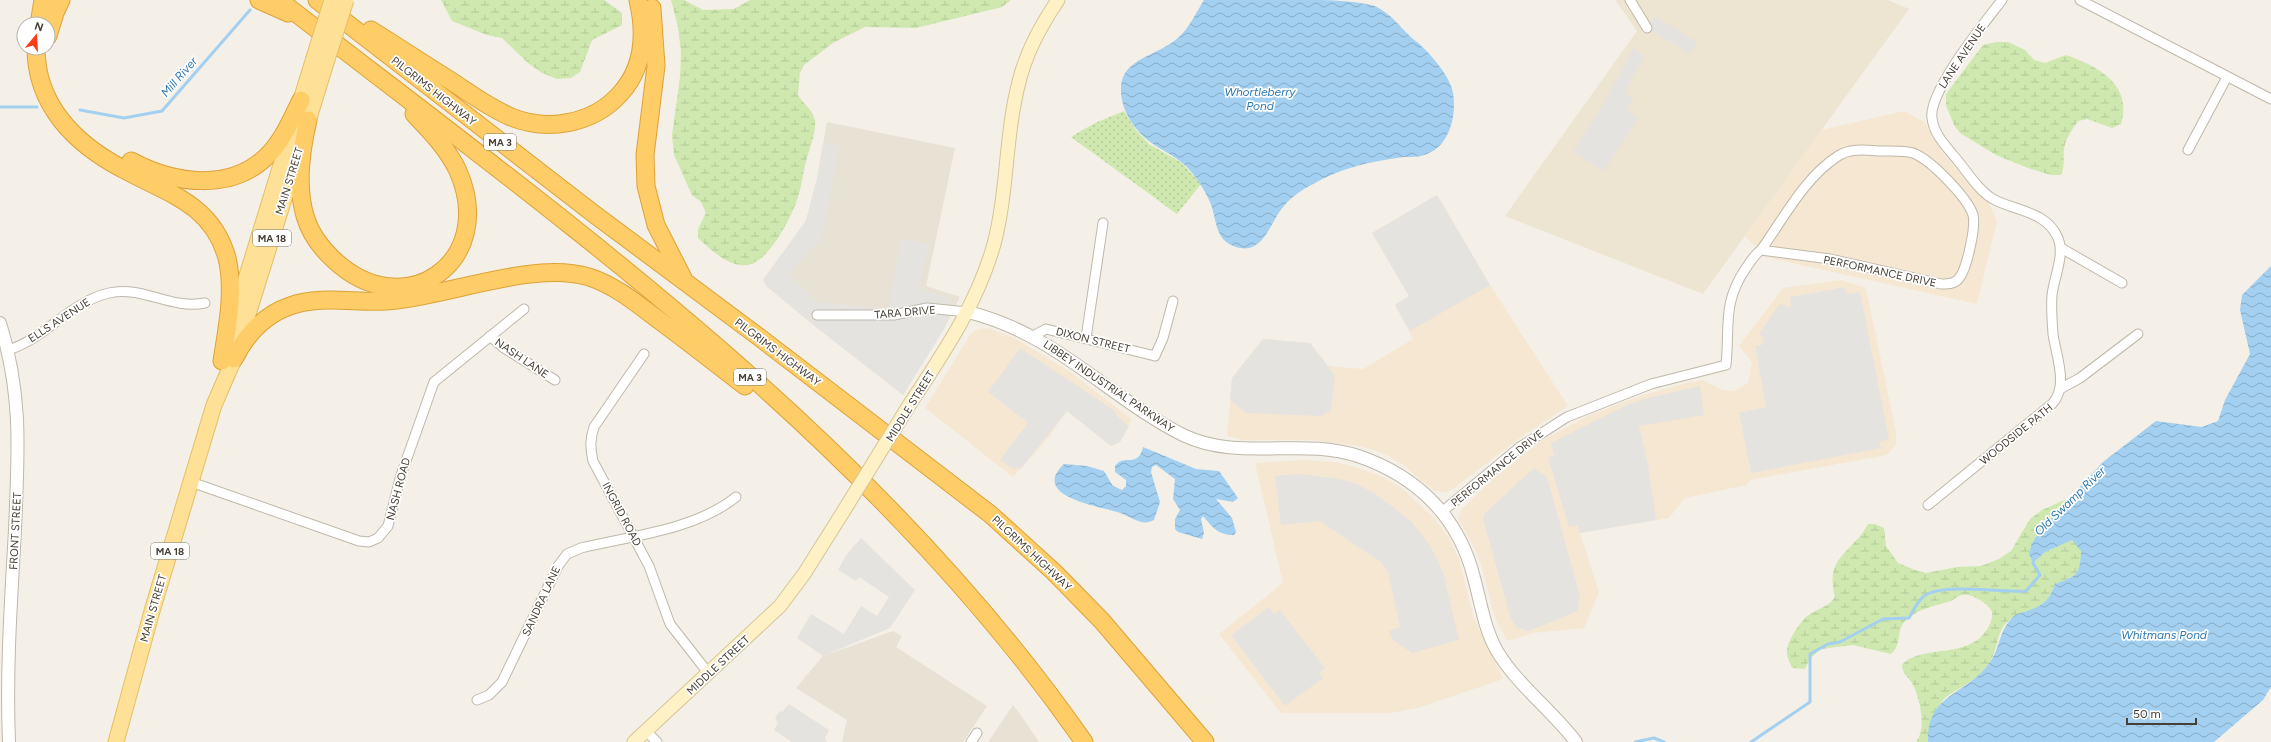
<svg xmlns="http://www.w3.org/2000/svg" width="2271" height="742" font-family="Figtree,sans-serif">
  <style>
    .residential { fill: #e8e2d5 }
    .commercial { fill: #f6e7d2 }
    .education { fill: #ede5d1 }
    .wetland { fill: url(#wetland-marsh) }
    .park { fill: url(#park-dots) }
    .parking { fill: #e5e3df }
    .water { fill: url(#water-waves) }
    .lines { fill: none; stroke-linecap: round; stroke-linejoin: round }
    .stream { stroke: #a3d0f1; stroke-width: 3 }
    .minor-casing { stroke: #bfb8aa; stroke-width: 11 }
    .tertiary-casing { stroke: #bfb8aa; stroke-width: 14 }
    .secondary-casing { stroke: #d4c497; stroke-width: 15 }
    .primary-casing { stroke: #e4bf65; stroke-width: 17 }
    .motorway-casing { stroke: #dea237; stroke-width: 19 }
    .minor { stroke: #fff; stroke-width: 9 }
    .tertiary { stroke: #fff; stroke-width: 12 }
    .secondary { stroke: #fff1c6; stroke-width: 13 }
    .primary { stroke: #fee196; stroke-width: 15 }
    .motorway { stroke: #fecd68; stroke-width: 17 }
    .secondary-bridge-casing { stroke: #d4c497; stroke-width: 15; stroke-linecap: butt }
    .primary-bridge-casing { stroke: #e4bf65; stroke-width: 17; stroke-linecap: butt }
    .secondary-bridge { stroke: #fff1c6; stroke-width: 13 }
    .primary-bridge { stroke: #fee196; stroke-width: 15 }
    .labels { text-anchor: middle; stroke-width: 3.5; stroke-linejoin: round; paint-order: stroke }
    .shield { fill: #fff; stroke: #7e7972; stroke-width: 1 }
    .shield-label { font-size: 10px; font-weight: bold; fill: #474036 }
    .street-label { font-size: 11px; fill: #474036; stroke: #fff }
    .water-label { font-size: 12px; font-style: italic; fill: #2e7ab3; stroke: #fff }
  </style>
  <defs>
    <pattern id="wetland-marsh" width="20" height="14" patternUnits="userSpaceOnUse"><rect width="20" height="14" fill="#cee8b0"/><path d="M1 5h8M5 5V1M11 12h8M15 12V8" fill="none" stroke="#b2c898"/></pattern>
    <pattern id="park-dots" width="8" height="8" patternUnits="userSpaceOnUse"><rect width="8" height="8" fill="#cee8b0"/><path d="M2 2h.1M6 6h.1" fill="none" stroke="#b2c898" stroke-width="1.8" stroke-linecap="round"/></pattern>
    <pattern id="water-waves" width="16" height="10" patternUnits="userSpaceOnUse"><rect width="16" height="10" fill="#a3d0f1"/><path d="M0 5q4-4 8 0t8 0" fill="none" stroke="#87aac4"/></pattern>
  </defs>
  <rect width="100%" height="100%" fill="#f4f0e7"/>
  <!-- residential -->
  <g class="residential">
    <path d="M827 122 955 148 926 286 960 297 945 327 903 395 763 280 806 221 817 179Z"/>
    <path d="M893 631 902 636 896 647 987 706 963 742H842L847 720 796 688 823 656Z"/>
    <path d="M1013 705 1020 714 1039 742H988Z"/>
  </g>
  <!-- commercial -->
  <g class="commercial">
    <path d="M1904 111 1924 122 1942 152 1980 196 1988 202 1997 221 1977 304 1765 257 1745 236 1821 130Z"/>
    <path d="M1437 195 1490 285 1568 406 1520 438 1453 489 1446 493 1433 490 1402 464 1383 453 1360 446 1313 440H1243L1227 436 1232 378 1263 339 1310 343 1328 366 1363 369 1413 339 1395 305 1409 296 1372 233Z"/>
    <path d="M1841 280 1866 288 1896 432V444L1887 455 1750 480 1747 485 1685 498 1669 518 1580 533 1599 592 1584 628 1533 633 1507 641 1494 616 1482 567 1475 549 1458 519 1462 509 1494 478 1544 439 1588 416 1637 397 1686 383 1703 380 1722 390 1734 391 1748 383 1752 362 1739 346 1783 288Z"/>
    <path d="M988 328 1012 337 1038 352 1070 372 1132 419 1120 442 1111 446 1067 411 1045 442 1013 477 925 408 970 335 978 329Z"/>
    <path d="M1303 460 1335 462 1359 468 1380 476 1402 488 1434 518 1449 538 1459 559 1473 616 1503 679 1418 708 1390 713H1281L1219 634 1283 583 1255 463Z"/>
  </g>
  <!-- education -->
  <path class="education" d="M1615 0H1888L1909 9 1703 294 1505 216 1637 31Z"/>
  <!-- wetland -->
  <g class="wetland">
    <path d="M441 0H604L622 13V25L592 40 580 72 571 78 557 79 542 73 528 63 502 38 487 35 452 21Z"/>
    <path d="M671 0H684L703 10 734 9 750 0H1011L1002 7 916 28 865 27 833 43 804 65 800 73 798 95C802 102 812 110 814 117 818 129 810 146 807 158 803 172 802 186 797 200 791 218 768 263 747 265 728 267 711 250 698 238V229L706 213 701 202 692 195 674 155 672 135 680 77 681 52 678 27Z"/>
    <path d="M1996 42H2008L2025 50 2034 60 2045 63 2066 55C2097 66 2133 84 2121 124L2112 128 2087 119 2078 121C2072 130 2065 139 2064 150 2063 160 2065 166 2061 175H2051L2028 168 1996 155 1960 133 1954 125 1946 105V94L1983 45Z"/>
    <path d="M2073 496 2032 543 2034 562 2045 552 2072 539 2082 551C2080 575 2077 576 2055 584 2044 617 2027 604 2006 623 1997 632 1997 651 1990 662 1979 680 1961 686 1945 698 1938 703 1928 733 1928 742H1916C1927 728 1920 698 1912 683 1908 677 1902 673 1902 665 1922 642 1976 663 1991 621 1992 617 1993 613 1991 610 1986 602 1971 593 1962 595 1958 596 1955 599 1951 601 1935 606 1919 608 1906 620 1895 630 1903 644 1891 654L1853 645 1821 649 1810 658 1805 669 1792 668C1790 662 1786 656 1787 650 1788 640 1801 620 1809 615 1817 609 1830 606 1835 597 1824 556 1852 554 1868 524H1875L1884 528 1886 546 1898 563 1915 570 1926 573 1957 567 1981 566 1999 559 2011 551 2030 519 2042 510Z"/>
  </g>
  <!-- park -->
  <path class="park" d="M1124 111 1136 130 1149 144 1182 163 1201 184 1177 214 1071 137 1095 123Z"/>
  <!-- parking -->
  <g class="parking">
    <path d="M1655 16 1697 42 1690 54 1647 28Z"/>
    <path d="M1633 48 1645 56 1624 93 1634 98 1627 110 1639 117 1604 171 1573 152 1604 103Z"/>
    <path d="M823 144 839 146 822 238 789 274 816 302 888 310 901 238 929 245 918 288 950 299 945 327 903 395 817 328 766 286 763 280 806 221 817 179Z"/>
    <path d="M1437 195 1490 285 1410 331 1395 305 1409 296 1372 233Z"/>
    <path d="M1845 287 1847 294 1860 292 1889 439 1879 442 1881 448 1751 473 1739 413 1766 407 1755 346 1762 345 1764 338 1759 334 1780 303 1787 307 1791 306 1790 297Z"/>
    <path d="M1263 339 1310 343 1335 375 1331 410 1322 416 1246 413 1230 400 1232 378Z"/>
    <path d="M1020 348 1114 410 1117 416 1129 426 1120 442 1111 446 1067 411 1022 467 1014 469 1000 460 1028 423 988 392Z"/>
    <path d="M1700 386 1704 415 1639 426 1648 465 1656 520 1580 533 1578 525 1569 527 1548 457 1554 456 1551 443 1627 405 1648 398Z"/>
    <path d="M1534 468 1547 477 1580 596 1578 611 1529 631 1516 627 1511 619 1483 519 1484 514Z"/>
    <path d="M1299 474 1341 479 1359 485 1377 495 1411 521 1431 547 1443 572 1459 640 1412 653 1393 640 1389 631 1400 627 1388 572 1381 562 1320 521 1281 525 1275 476Z"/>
    <path d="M861 538 915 590 890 628 823 656 797 638 811 614 844 634 861 606 877 616 889 597 859 577 856 581 838 570 847 554Z"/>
    <path d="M1269 607 1274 614 1280 610 1325 668 1319 673 1323 678 1285 706 1231 635Z"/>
    <path d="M789 704 829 730 825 738 827 742H792L774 730 778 723 775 718 780 711 782 712Z"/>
  </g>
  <!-- water -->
  <g class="water">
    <path d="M1204 0C1236 0 1269 0 1301 0 1325 0 1352 0 1375 6 1395 16 1401 30 1417 42 1429 52 1451 77 1453 93 1457 116 1449 148 1424 155 1416 158 1405 156 1397 158 1367 162 1339 169 1313 184 1302 190 1292 196 1284 206 1270 221 1264 256 1236 247 1214 240 1217 219 1210 202 1204 189 1197 178 1187 167 1173 153 1153 148 1139 132 1131 123 1124 111 1122 100 1114 58 1152 60 1178 38 1189 28 1196 13 1204 0Z"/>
    <path d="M2271 266V687L2263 700 2214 742H1928C1927 692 1967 696 1990 662 2001 646 1998 632 2013 617 2016 614 2020 613 2024 612 2041 607 2049 602 2055 584 2077 576 2080 575 2081 551L2072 540 2045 552 2033 563 2029 554 2032 543 2042 528 2103 462 2156 421 2202 427 2218 421 2225 400 2250 354 2240 310 2242 295Z"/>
    <path d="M1143 447 1196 469 1219 471 1238 498 1233 502 1216 499 1232 518 1236 532 1234 535C1218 535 1212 527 1203 516L1201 519 1204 533 1202 539 1178 532 1175 529V519L1180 510 1173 499 1175 479 1156 465 1152 467 1151 472 1160 502 1154 520C1142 527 1132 517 1120 513 1101 506 1029 497 1064 464L1087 466 1104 471 1113 486 1122 490 1126 486V480L1115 472V466C1124 453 1138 469 1143 447Z"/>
  </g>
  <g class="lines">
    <!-- stream -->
    <g class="stream">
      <path d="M0 107H37"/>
      <path d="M80 110 124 118 162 111 250 10"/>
      <path d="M1635 742 1654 738 1664 742"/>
      <path d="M1751 742 1810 702V654L1828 644 1840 642 1883 619 1909 618C1913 611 1917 602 1923 597 1938 582 2004 593 2026 591L2040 575 2033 563 2034 559"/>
    </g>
    <!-- minor casing -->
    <g class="minor-casing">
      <g id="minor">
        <path d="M1630 0 1647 28"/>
        <path d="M2080 0 2271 99"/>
        <path d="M2188 150 2227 77"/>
        <path d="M2061 248 2122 283"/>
        <path d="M817 315H894L927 308 968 312"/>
        <path d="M490 336 504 348 555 380"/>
        <path d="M1033 336 1046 329 1155 356 1163 338 1173 301"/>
        <path d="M1086 338 1103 223"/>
        <path d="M8 350C45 339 70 302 109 293 142 285 171 310 205 303"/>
        <path d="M644 354 594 427C590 439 590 448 593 461L649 566 670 624 709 674"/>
        <path d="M2060 389 2080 378 2138 334"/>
        <path d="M191 482 359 541 369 542 378 538 388 526 401 475 434 382 524 309"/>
        <path d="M1928 505 2052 404C2069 386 2056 356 2053 334 2052 321 2051 308 2052 295 2054 277 2066 253 2057 236 2045 211 2015 211 1993 199 1979 191 1969 174 1958 161 1948 148 1934 136 1932 118 1928 92 1985 22 2002 0"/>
        <path d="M1443 511 1520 447 1567 417 1651 384 1726 365C1730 326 1722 303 1746 268 1750 262 1755 254 1761 250 1784 218 1805 177 1838 156 1850 148 1866 150 1879 151 1890 151 1903 150 1913 153 1930 159 1968 198 1973 215 1976 227 1967 267 1960 277 1956 284 1948 284 1941 284L1830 259 1761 250"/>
        <path d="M477 700 489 695 502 682 558 566 567 554 581 548C631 536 695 530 736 497"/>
        <path d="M646 731 657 742"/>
        <path d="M971 742 977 733"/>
      </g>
    </g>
    <!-- tertiary casing -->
    <g class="tertiary-casing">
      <g id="tertiary">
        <path d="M968 312C1057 334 1106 396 1183 435 1239 462 1301 437 1358 456 1417 476 1459 517 1474 578 1481 603 1484 628 1497 651 1518 686 1552 710 1576 742"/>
        <path d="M0 323C23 397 18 454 15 530 11 601 6 671 9 742"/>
      </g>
    </g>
    <!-- secondary casing -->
    <g class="secondary-casing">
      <g id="secondary">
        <path d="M908 407C942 355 977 305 994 244 1008 191 1005 135 1019 82 1026 52 1041 25 1058 0"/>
        <path d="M634 742 780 606 804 574 843 512"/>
      </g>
    </g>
    <!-- primary casing -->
    <g class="primary-casing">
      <g id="primary">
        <path d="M305 131 324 69"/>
        <path d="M233 321 313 61"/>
        <path d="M116 742 152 611 214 405 234 359 298 154"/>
      </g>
    </g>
    <!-- motorway casing -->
    <g class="motorway-casing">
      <g id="motorway">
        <path d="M259 0 288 13"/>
        <path d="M279 0C567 223 873 439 1084 742"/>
        <path d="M317 0 594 214 759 337 990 514 1054 572 1102 621 1205 742"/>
        <path d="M652 8 656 66 645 155 646 186 656 225 683 278"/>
        <path d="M39 24 43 0"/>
        <path d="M371 30C397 46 422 63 448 79 468 92 488 107 511 117 548 132 593 124 620 94 644 68 646 34 638 0"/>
        <path d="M48 36 55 13 61 0"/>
        <path d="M36 48C36 105 75 144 123 169 166 193 212 203 227 258 235 291 227 328 222 361"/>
        <path d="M308 120C301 151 296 185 305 216 310 233 320 247 333 259 404 327 498 262 458 171 448 149 430 131 414 114"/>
        <path d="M131 161C174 184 233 193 270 153 284 138 292 118 301 100"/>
        <path d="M234 359C246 335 264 315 290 306 320 295 355 303 386 301 447 297 531 260 589 277 614 285 635 302 656 318 686 340 715 363 745 386"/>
      </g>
    </g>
    <!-- minor -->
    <use href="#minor" class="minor"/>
    <!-- tertiary -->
    <use href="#tertiary" class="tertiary"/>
    <!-- secondary -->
    <use href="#secondary" class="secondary"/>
    <!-- primary -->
    <use href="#primary" class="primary"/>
    <!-- motorway -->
    <use href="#motorway" class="motorway"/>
    <!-- secondary-bridge casing -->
    <g class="secondary-bridge-casing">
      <path id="secondary-bridge" d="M843 512 908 407"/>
    </g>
    <!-- primary-bridge casing -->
    <g class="primary-bridge-casing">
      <g id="primary-bridge">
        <path d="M313 61 332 0"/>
        <path d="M324 69 346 0"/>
      </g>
    </g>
    <!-- secondary-bridge -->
    <use href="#secondary-bridge" class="secondary-bridge"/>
    <!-- primary-bridge -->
    <use href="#primary-bridge" class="primary-bridge"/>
  </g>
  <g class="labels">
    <!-- shield labels -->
    <g class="shield">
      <rect x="484" y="134" width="32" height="16" rx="3"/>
      <rect x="253" y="230" width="38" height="16" rx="3"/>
      <rect x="734" y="369" width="32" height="16" rx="3"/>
      <rect x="151" y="543" width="38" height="16" rx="3"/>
    </g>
    <g class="shield-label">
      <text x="500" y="146">MA 3</text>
      <text x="272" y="242">MA 18</text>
      <text x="750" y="381">MA 3</text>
      <text x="170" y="555">MA 18</text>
    </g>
    <!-- street labels -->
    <g class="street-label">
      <text transform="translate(1962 56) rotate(-56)" y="4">LANE AVENUE</text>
      <text transform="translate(434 91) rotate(38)" y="4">PILGRIMS HIGHWAY</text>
      <text transform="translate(289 181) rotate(-73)" y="4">MAIN STREET</text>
      <text transform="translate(1880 271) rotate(12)" y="4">PERFORMANCE DRIVE</text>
      <text transform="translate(905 312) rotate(-5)" y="4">TARA DRIVE</text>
      <text transform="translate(59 320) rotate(-33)" y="4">ELLS AVENUE</text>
      <text transform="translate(1093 340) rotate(14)" y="4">DIXON STREET</text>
      <text transform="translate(778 352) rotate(37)" y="4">PILGRIMS HIGHWAY</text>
      <text transform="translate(522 358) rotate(34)" y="4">NASH LANE</text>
      <text transform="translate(1109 386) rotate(34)" y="4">LIBBEY INDUSTRIAL PARKWAY</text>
      <text transform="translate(910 406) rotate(-58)" y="4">MIDDLE STREET</text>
      <text transform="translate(2016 434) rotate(-39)" y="4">WOODSIDE PATH</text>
      <text transform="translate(1497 468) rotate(-39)" y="4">PERFORMANCE DRIVE</text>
      <text transform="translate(398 489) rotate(-75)" y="4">NASH ROAD</text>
      <text transform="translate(622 514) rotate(62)" y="4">INGRID ROAD</text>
      <text transform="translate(15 531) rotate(-87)" y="4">FRONT STREET</text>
      <text transform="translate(1032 553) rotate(43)" y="4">PILGRIMS HIGHWAY</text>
      <text transform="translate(541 601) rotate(-65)" y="4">SANDRA LANE</text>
      <text transform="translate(153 608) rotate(-74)" y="4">MAIN STREET</text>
      <text transform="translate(718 665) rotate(-43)" y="4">MIDDLE STREET</text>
    </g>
    <!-- water labels -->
    <g class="water-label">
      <text transform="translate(179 77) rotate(-49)" y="4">Mill River</text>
      <text x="1260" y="96">Whortleberry<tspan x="1260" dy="14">Pond</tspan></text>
      <text transform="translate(2070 501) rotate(-44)" y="4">Old Swamp River</text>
      <text x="2164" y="639">Whitmans Pond</text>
    </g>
  </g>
  <!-- north arrow -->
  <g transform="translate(36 36) rotate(18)"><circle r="19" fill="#ffffff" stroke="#b5b3af"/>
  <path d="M0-3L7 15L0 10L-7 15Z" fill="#fa3c17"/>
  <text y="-6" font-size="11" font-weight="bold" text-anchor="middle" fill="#474036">N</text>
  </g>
  <!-- scale -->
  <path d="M2127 718v6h69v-6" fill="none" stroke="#474036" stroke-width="2"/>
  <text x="2133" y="718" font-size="12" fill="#474036" stroke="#ffffff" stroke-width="3" paint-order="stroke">50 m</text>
</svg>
